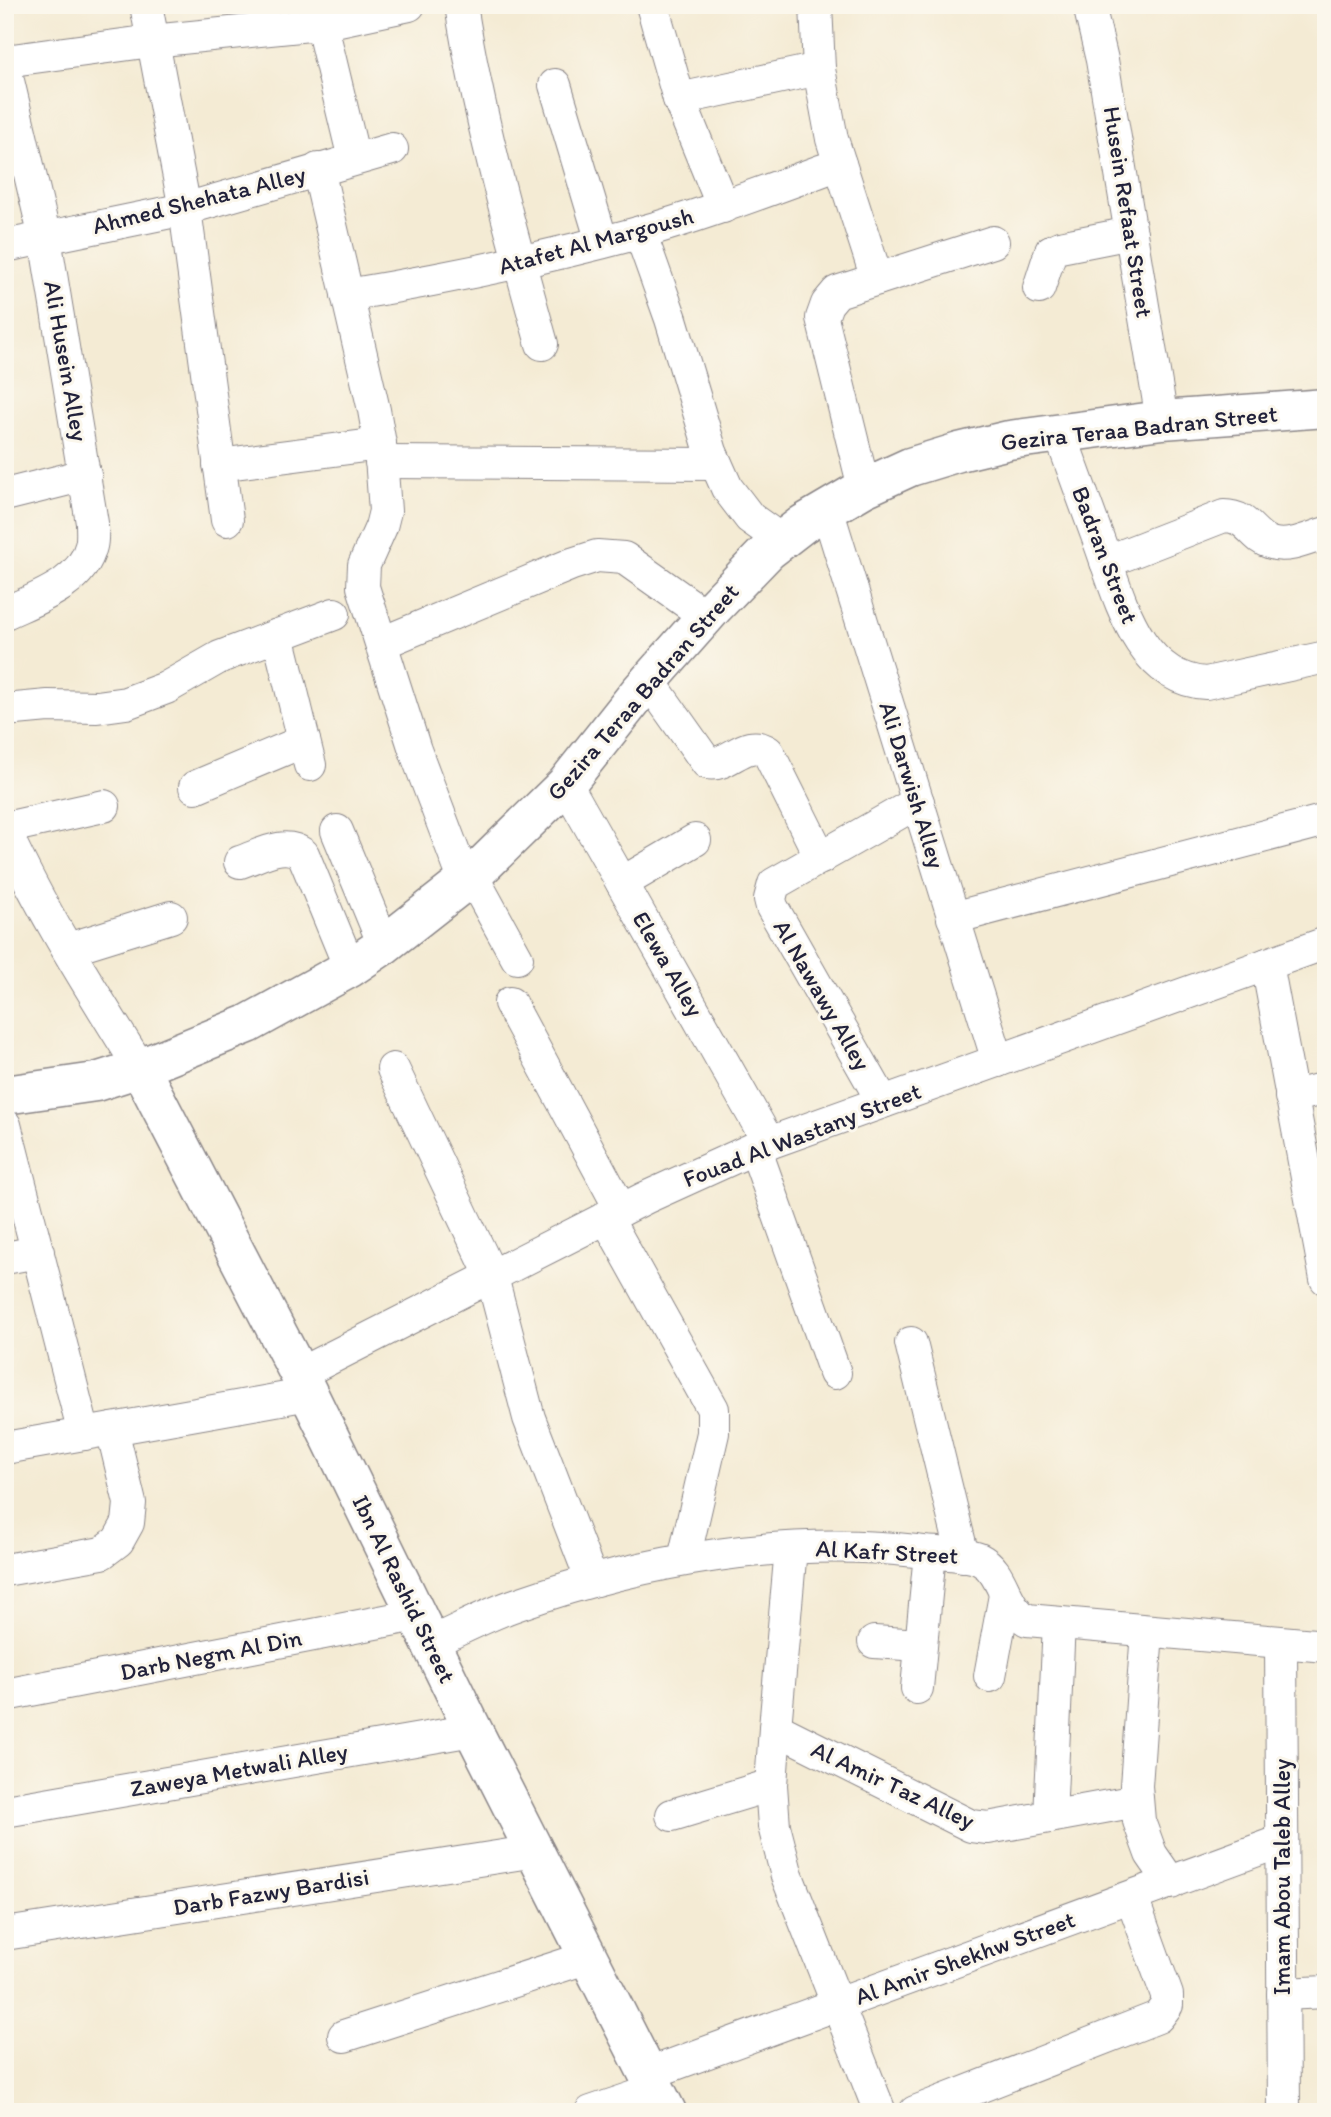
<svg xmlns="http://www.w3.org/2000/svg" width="1331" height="2117" font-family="Itim,sans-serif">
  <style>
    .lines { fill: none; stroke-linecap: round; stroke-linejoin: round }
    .minor-casing { stroke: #8b8688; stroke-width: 34 }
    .tertiary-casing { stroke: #8b8688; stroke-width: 41 }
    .minor { stroke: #fff; stroke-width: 32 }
    .tertiary { stroke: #fff; stroke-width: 38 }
    .labels { text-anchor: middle; stroke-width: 6; stroke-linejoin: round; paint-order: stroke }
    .street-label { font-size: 24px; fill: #22223b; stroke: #fbf7ec }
  </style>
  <rect width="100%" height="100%" fill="#fbf7ec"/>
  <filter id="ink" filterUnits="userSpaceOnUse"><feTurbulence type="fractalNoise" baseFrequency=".0143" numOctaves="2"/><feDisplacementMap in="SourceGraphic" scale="14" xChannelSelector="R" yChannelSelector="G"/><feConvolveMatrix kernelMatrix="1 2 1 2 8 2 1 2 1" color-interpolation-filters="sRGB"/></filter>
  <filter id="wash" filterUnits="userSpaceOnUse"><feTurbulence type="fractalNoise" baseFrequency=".00686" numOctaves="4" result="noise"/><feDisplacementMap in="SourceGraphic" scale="28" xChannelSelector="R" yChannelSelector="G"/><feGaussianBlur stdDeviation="1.57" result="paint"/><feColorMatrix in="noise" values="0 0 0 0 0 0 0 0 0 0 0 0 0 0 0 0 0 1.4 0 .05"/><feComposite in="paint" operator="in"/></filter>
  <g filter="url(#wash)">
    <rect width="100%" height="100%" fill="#f4ebd4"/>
  </g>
  <g filter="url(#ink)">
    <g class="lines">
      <!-- minor casing -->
      <g class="minor-casing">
        <g id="minor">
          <path d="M146 5 185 209 227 520"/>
          <path d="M317 5 354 159"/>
          <path d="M461 5C479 120 511 232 542 344"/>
          <path d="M652 5 679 99 723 207"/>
          <path d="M816 5 819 69 832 139 877 279"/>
          <path d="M1089 5 1102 60 1162 420"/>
          <path d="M5 61 152 41 320 24 409 5"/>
          <path d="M5 68 45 238 92 523C92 530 93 539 91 546 82 584 37 598 5 613"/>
          <path d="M555 85 602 242"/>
          <path d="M679 99 819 69"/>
          <path d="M318 169 374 410 380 444 385 511 381 527 364 565 363 587 415 750 465 882"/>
          <path d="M640 232 671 319 711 452 727 488 750 518 781 540"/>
          <path d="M5 246 185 209 392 149"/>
          <path d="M1039 288 1051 251 1060 247 1131 233"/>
          <path d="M347 295C445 279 542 259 638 233 707 214 773 188 840 164"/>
          <path d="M1060 434C1073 470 1086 506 1099 541 1119 595 1137 679 1206 683L1326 657"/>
          <path d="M381 462 716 464"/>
          <path d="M219 465 380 444"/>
          <path d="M864 488 822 318 827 304 837 292 993 242"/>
          <path d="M5 495 85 475"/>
          <path d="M827 509 998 1061"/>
          <path d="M1106 562 1224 516C1249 516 1251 537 1271 543 1288 549 1310 538 1326 533"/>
          <path d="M278 635 310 765"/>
          <path d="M382 643 572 564 597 556 624 558 706 616"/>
          <path d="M649 681 707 763C729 768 745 736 768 752L821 858"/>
          <path d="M5 710 48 706 97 707 126 703 166 688 220 657 334 614"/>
          <path d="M566 784 769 1143"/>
          <path d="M195 787 304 741"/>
          <path d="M5 828 104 806"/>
          <path d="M5 831C43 914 92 991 140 1068"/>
          <path d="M337 831 384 945"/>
          <path d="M240 862C261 855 284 840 303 854L350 968"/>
          <path d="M472 876 517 958"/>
          <path d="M622 883 695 840"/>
          <path d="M953 918 1326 820"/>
          <path d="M68 949 171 917"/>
          <path d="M1267 964 1326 1279"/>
          <path d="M510 1003 621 1210"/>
          <path d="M393 1069 492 1277 529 1418 592 1581"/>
          <path d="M1291 1097 1326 1088"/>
          <path d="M883 1102 772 907 770 899 774 884 918 802"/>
          <path d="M5 1125 84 1434"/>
          <path d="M755 1148 835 1373"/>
          <path d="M606 1217 713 1409V1433L684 1559"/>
          <path d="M5 1258 38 1252"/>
          <path d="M911 1343 963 1556"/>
          <path d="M299 1374 645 1198 755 1148 1326 943"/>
          <path d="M5 1448 309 1394"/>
          <path d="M791 1548 775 1728 771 1785 774 1826 787 1876 880 2112"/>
          <path d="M5 1570 102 1553 118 1541 128 1523 130 1503 112 1429"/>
          <path d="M1147 1631 1136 1786 1139 1821 1151 1854 1171 1883"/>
          <path d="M874 1642 921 1645"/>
          <path d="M430 1643C459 1630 488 1614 518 1604 644 1560 783 1536 916 1551 930 1553 968 1554 979 1559 1005 1572 1002 1606 1027 1620L1326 1646"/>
          <path d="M1281 1643 1284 2112"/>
          <path d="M990 1676 1005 1595"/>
          <path d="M917 1688 930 1553"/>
          <path d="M5 1695 416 1615"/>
          <path d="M775 1728 971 1826 988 1828 1137 1801"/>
          <path d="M5 1811 473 1730"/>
          <path d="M672 1815 771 1785"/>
          <path d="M1050 1817 1059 1623"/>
          <path d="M5 1934 536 1851"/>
          <path d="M1283 1994 1326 1992"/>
          <path d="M344 2036 589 1957"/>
          <path d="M648 2074 1282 1841"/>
          <path d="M591 2112 656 2090"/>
          <path d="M915 2112 1158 2017 1167 2005V1995L1132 1898"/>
        </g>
      </g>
      <!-- tertiary casing -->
      <g class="tertiary-casing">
        <g id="tertiary">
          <path d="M140 1068 299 1374 473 1730 667 2112"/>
          <path d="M5 1095 96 1082 140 1068 248 1024 350 968 384 945 472 876 566 784 639 692 715 606 768 551 803 524 864 488 910 467 959 452 1009 440 1162 420 1326 408"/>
        </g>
      </g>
      <!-- minor -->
      <use href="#minor" class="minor"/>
      <!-- tertiary -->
      <use href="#tertiary" class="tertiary"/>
    </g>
  </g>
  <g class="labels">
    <!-- street labels -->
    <g class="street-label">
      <text transform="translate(199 200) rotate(-14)" y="8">Ahmed Shehata Alley</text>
      <text transform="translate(1128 212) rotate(81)" y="8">Husein Refaat Street</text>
      <text transform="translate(596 241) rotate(-15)" y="8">Atafet Al Margoush</text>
      <text transform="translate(66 361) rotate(80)" y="8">Ali Husein Alley</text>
      <text transform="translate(1139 428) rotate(-6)" y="8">Gezira Teraa Badran Street</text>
      <text transform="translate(1105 555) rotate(69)" y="8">Badran Street</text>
      <text transform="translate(643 692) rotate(-49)" y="8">Gezira Teraa Badran Street</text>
      <text transform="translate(912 785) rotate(73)" y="8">Ali Darwish Alley</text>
      <text transform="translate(668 964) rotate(60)" y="8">Elewa Alley</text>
      <text transform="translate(822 995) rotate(60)" y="8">Al Nawawy Alley</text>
      <text transform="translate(802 1135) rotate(-21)" y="8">Fouad Al Wastany Street</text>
      <text transform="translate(887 1552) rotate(3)" y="8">Al Kafr Street</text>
      <text transform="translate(404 1589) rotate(64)" y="8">Ibn Al Rashid Street</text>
      <text transform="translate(211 1655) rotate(-11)" y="8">Darb Negm Al Din</text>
      <text transform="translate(239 1770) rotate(-10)" y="8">Zaweya Metwali Alley</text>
      <text transform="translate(893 1785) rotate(25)" y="8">Al Amir Taz Alley</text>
      <text transform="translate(1282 1877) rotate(-90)" y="8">Imam Abou Taleb Alley</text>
      <text transform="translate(271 1892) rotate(-9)" y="8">Darb Fazwy Bardisi</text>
      <text transform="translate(965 1958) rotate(-20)" y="8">Al Amir Shekhw Street</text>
    </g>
  </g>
  <!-- margin -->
  <rect width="1331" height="2117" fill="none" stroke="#fbf7ec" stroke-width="28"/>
</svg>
